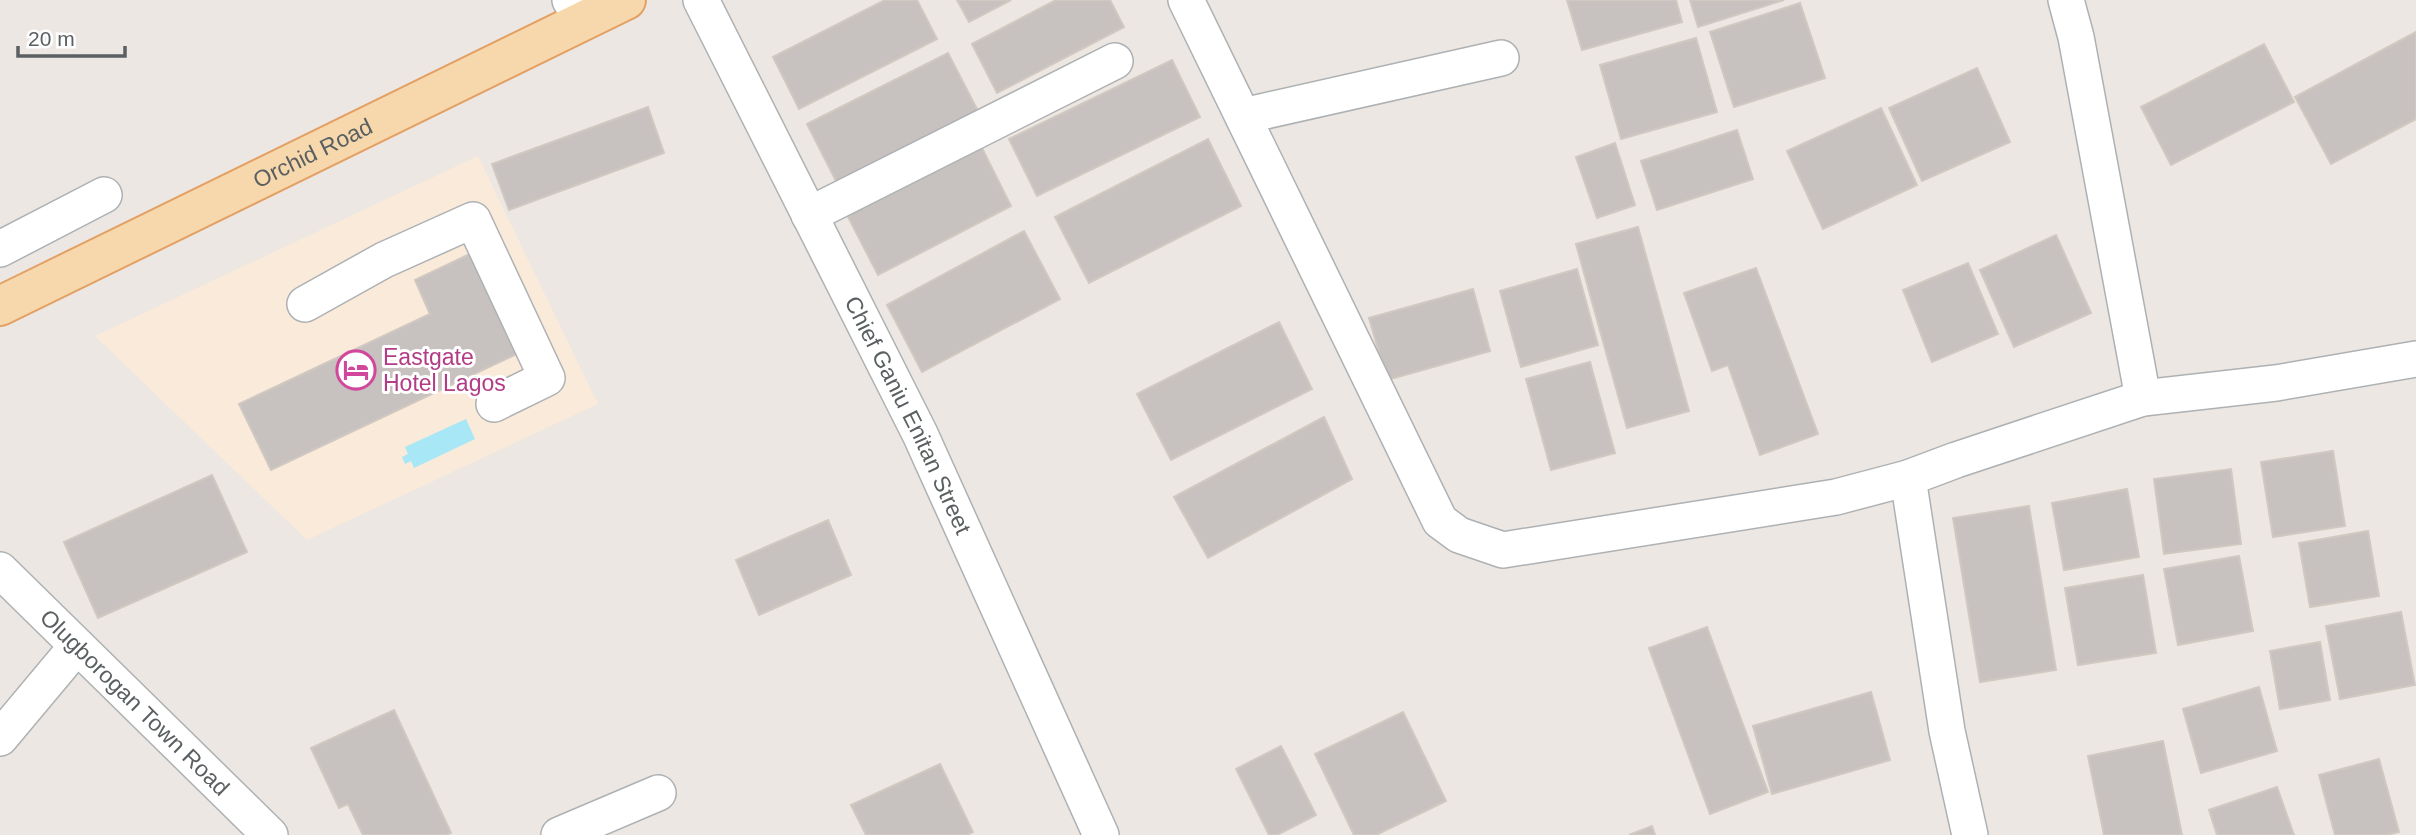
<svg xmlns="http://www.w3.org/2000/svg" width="2416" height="835" font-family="Helvetica,sans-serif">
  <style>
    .commercial { fill: #faead9 }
    .water { fill: #a7e7f6 }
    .building { fill: #c7c2bf; stroke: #d0c8c1; stroke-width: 2 }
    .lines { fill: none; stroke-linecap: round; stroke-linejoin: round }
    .minor-casing { stroke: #aeb1b3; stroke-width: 38 }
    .major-casing { stroke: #e3a064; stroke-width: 42 }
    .minor { stroke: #fff; stroke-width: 35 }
    .major { stroke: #f7d8ac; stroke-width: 38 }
    .labels { text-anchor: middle; stroke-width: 6; stroke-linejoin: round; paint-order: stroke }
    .street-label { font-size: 23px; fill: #5a5f61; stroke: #fff }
    .hotel-label { font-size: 23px; fill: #b23c85; stroke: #fff; text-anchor: start }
  </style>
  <rect width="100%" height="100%" fill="#ece7e2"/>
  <!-- commercial -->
  <path class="commercial" d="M478 156 598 404 307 540 95 336Z"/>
  <!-- water -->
  <path class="water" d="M466 419 475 439 414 468 411 461 405 464 402 457 408 454 405 447Z"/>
  <!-- building -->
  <g class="building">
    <path d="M885 0H917L937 39 799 109 773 57Z"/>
    <path d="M957 0H1011L969 22Z"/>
    <path d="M1056 0H1110L1124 27 997 93 972 44Z"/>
    <path d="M1567 0H1676L1682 22 1582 50Z"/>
    <path d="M1690 0H1784L1698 27Z"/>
    <path d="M1800 3 1825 78 1734 107 1710 32Z"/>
    <path d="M2416 32V119L2331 164 2295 97Z"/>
    <path d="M1696 38 1717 112 1621 139 1600 65Z"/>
    <path d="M2264 44 2294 102 2171 165 2141 107Z"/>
    <path d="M948 53 978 111 837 183 807 124Z"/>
    <path d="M1172 60 1200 117 1037 196 1009 139Z"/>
    <path d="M1977 68 2010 142 1922 181 1889 108Z"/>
    <path d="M648 107 664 153 509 210 492 164Z"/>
    <path d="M1881 108 1917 185 1823 229 1787 151Z"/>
    <path d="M1737 130 1753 179 1657 210 1641 161Z"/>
    <path d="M1208 139 1241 206 1089 283 1055 217Z"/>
    <path d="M1615 143 1635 205 1597 218 1576 157Z"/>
    <path d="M980 144 1011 206 878 275 846 213Z"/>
    <path d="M1638 227 1689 411 1627 428 1576 244Z"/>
    <path d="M1024 231 1060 299 922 372 887 305Z"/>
    <path d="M2056 235 2091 313 2014 347 1980 270Z"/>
    <path d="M476 251 523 351 271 470 239 404 430 314 415 280Z"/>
    <path d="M1968 263 1998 334 1932 362 1903 290Z"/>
    <path d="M1756 268 1818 434 1760 455 1728 365 1712 371 1684 293Z"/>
    <path d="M1577 269 1598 345 1521 367 1500 291Z"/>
    <path d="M1473 289 1490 351 1387 380 1369 318Z"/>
    <path d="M1279 322 1312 389 1171 460 1137 394Z"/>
    <path d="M1590 362 1615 453 1551 470 1526 379Z"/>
    <path d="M1324 417 1352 479 1208 558 1174 497Z"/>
    <path d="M2333 451 2345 526 2273 537 2261 462Z"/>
    <path d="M2231 469 2241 544 2164 554 2154 479Z"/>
    <path d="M212 475 247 552 98 618 64 542Z"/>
    <path d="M2127 489 2139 557 2064 570 2052 503Z"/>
    <path d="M2029 506 2056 670 1980 682 1953 518Z"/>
    <path d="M828 520 851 575 759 615 736 560Z"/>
    <path d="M2368 531 2379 596 2310 607 2299 543Z"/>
    <path d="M2239 556 2253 631 2178 645 2164 569Z"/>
    <path d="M2143 575 2156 653 2078 665 2065 588Z"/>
    <path d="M2401 612 2415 685 2340 699 2326 626Z"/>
    <path d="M1707 627 1768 792 1710 814 1649 648Z"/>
    <path d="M2320 642 2330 700 2280 709 2270 651Z"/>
    <path d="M2259 687 2277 751 2201 773 2183 709Z"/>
    <path d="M1871 692 1890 760 1772 794 1753 726Z"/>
    <path d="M394 710 451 833 445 835H363L348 804 339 808 311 748Z"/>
    <path d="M1403 712 1446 801 1376 835H1354L1315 754Z"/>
    <path d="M2163 741 2182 835H2104L2088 756Z"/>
    <path d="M1281 746 1316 815 1277 835H1269L1236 769Z"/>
    <path d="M2379 759 2399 832 2387 835H2335L2319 775Z"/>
    <path d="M940 764 973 832 967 835H866L851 805Z"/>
    <path d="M2277 787 2294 835H2217L2209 810Z"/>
    <path d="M1652 826 1655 835H1629Z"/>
  </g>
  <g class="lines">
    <!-- minor casing -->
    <g class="minor-casing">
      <g id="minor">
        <path d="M570 0 582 21"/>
        <path id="s1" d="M701 0 920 434 1101 835"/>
        <path d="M1186 0 1440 521 1459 535 1503 550 1836 497 1908 478 1956 460 2143 398 2276 383 2416 359"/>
        <path d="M2066 0 2076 37 2143 398"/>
        <path d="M1243 116 1501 58"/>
        <path d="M809 215 1115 61"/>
        <path d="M0 249 104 195"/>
        <path d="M305 304 384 260 473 220 547 378 494 404"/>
        <path d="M1908 478 1947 731 1970 835"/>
        <path id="s2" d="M0 570 270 835"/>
        <path d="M0 738 77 646"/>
        <path d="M559 835 658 793"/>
      </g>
    </g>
    <!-- major casing -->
    <g class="major-casing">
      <g id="major">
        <path id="s3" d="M0 306 626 0"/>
      </g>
    </g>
    <!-- minor -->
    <use href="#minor" class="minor"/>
    <!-- major -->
    <use href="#major" class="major"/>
  </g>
  <!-- icons -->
  <defs>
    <g id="hotel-ring" transform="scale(2.0125)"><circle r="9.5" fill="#fff" stroke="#d1479c" stroke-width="1.5"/><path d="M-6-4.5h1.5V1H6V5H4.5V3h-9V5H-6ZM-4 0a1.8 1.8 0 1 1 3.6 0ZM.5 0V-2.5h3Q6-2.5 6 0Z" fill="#d1479c"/></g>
  </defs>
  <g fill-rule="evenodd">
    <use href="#hotel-ring" x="356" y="370"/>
  </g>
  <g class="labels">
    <!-- street labels -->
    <g class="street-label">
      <text dy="8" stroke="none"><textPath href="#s3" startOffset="348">Orchid Road</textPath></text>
      <text dy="8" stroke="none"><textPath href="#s1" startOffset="464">Chief Ganiu Enitan Street</textPath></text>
      <text dy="8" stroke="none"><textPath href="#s2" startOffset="189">Olugborogan Town Road</textPath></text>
    </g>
    <!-- hotel labels -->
    <g class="hotel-label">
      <text x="383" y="365">Eastgate<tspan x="383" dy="26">Hotel Lagos</tspan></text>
    </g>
  </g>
  <!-- scale -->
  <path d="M18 46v10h107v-10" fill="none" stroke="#5a5f61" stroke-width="3.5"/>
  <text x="28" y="46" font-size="21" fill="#5a5f61" stroke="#ffffff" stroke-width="5" paint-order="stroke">20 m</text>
</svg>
